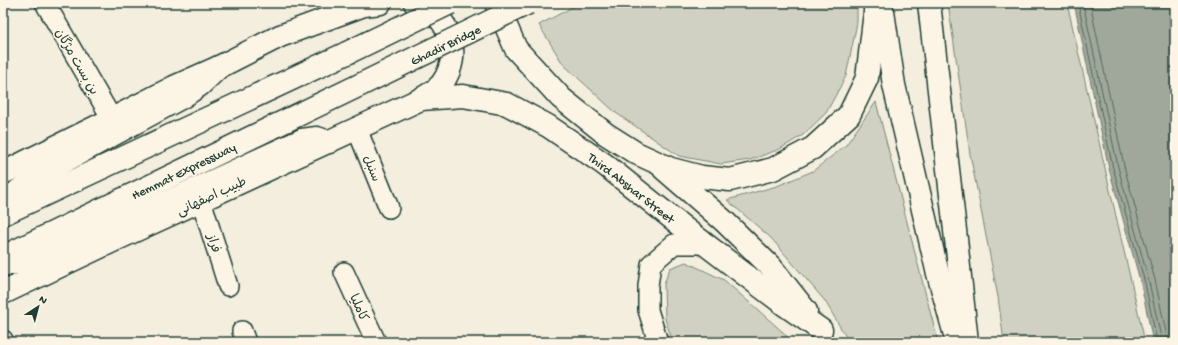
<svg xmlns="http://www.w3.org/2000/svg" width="1178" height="345" font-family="'Gochi Hand','Playpen Sans Arabic',sans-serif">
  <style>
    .green { fill: #d0d1c2; stroke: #78877b }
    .water { fill: #a0a89b; stroke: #6c7d72 }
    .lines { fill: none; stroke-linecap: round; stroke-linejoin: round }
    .shore { stroke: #53685d; stroke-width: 1 }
    .minor-casing { stroke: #1f3d34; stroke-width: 22 }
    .primary-casing { stroke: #1f3d34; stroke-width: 25 }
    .trunk-casing { stroke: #1f3d34; stroke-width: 25 }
    .minor { stroke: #fcf5e5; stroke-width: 19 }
    .primary { stroke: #fcf5e5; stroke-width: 22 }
    .trunk { stroke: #fcf5e5; stroke-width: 22 }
    .trunk-bridge-casing { stroke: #1f3d34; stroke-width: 25; stroke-linecap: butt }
    .trunk-bridge { stroke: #fcf5e5; stroke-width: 22 }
    .labels { text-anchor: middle; stroke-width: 3; stroke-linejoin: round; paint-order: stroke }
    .street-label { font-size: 13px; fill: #1f3d34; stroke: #fcf5e5 }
  </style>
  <rect width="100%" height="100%" fill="#f3eede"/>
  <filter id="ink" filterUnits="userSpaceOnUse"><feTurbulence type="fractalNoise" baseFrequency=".025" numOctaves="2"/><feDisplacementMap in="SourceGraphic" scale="8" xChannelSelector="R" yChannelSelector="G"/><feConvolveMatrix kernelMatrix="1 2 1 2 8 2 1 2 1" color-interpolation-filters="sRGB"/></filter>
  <g filter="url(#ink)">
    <!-- green -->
    <g class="green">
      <path d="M580 3H857V23L846 76 826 113 803 135 780 149 750 160 721 164 679 156 616 113 563 64 539 25Z"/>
      <path d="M948 3H1067L1145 342H1004L998 297 970 154Z"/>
      <path d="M876 102 938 342H849L825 301 771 238 727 200 777 186 813 171 846 145Z"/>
      <path d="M686 262 724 280 784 333 791 342H673L665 319 664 284 670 268Z"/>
    </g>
    <!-- water -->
    <path class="water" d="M1074 3H1175V342H1153L1141 284 1109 169Z"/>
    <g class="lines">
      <!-- shore -->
      <g class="shore">
        <path d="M1078 3 1113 168 1145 283 1157 342"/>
        <path d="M1083 3 1118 167 1149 282 1162 342"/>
        <path d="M1090 3 1124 166 1155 280 1168 342"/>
      </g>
      <!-- minor casing -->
      <g class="minor-casing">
        <g id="minor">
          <path d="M45 3 112 119"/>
          <path d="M357 129 389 208"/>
          <path d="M201 200 228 286"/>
          <path d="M344 272 376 342"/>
          <path d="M242 331 246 342"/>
          <path d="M3 340 4 342"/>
          <path d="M658 342 648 310V286L651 264 674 244H707"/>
        </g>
      </g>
      <!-- primary casing -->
      <g class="primary-casing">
        <g id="primary">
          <path d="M496 3 516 49 561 98 606 134 636 153 671 169 702 177 730 180 773 169 813 148 849 115 867 78 875 12V3"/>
          <path d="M883 12 894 85 937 270 957 342"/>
          <path d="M421 99 463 96 507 104 548 126 604 164 688 231 785 305 821 330"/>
          <path d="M664 169 724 221 771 267 806 311"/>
          <path d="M3 173 112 119 174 87 219 67 280 36 364 5 380 3"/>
          <path d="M3 293 119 238 421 99C431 93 441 88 446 77 462 48 446 12 415 3"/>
        </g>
      </g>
      <!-- trunk casing -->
      <g class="trunk-casing">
        <g id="trunk">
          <path d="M929 3 956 239 967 342"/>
          <path d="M3 205 18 191 35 177 184 96 200 85 219 67"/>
          <path d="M3 214 347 53"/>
          <path d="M3 257 362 84"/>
          <path d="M3 264 29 263 43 259 302 140 317 138 329 142"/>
        </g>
      </g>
      <!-- minor -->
      <use href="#minor" class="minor"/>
      <!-- primary -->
      <use href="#primary" class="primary"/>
      <!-- trunk -->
      <use href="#trunk" class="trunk"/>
      <!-- trunk-bridge casing -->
      <g class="trunk-bridge-casing">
        <g id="trunk-bridge">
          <path d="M347 53 450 3"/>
          <path d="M362 84 528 3"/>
        </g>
      </g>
      <!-- trunk-bridge -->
      <use href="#trunk-bridge" class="trunk-bridge"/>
    </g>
  </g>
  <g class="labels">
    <!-- street labels -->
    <g class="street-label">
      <text transform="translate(445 44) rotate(-26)" y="5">Ghadir Bridge</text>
      <text transform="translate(78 61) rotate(60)" y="5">بن بست مژگان</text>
      <text transform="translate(373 168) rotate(68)" y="5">سنبل</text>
      <text transform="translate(183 170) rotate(-26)" y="5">Hemmat Expressway</text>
      <text transform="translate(632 187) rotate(38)" y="5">Third Abshar Street</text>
      <text transform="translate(211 195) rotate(-25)" y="5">طبیب اصفهانی</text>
      <text transform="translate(215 243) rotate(73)" y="5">فراز</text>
      <text transform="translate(360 307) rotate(66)" y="5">کاملیا</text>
    </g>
  </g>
  <!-- margin -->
  <rect width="1178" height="345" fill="none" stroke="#fcf5e5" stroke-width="16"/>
  <rect x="8" y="8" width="1162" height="329" fill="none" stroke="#1f3d34" stroke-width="1.5" filter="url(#ink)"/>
  <!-- north arrow -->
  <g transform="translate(38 307) rotate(36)" stroke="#fcf5e5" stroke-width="3" paint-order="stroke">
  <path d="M0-3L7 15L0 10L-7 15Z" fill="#1f3d34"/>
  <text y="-6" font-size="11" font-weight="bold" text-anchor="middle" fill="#1f3d34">N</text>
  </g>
</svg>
